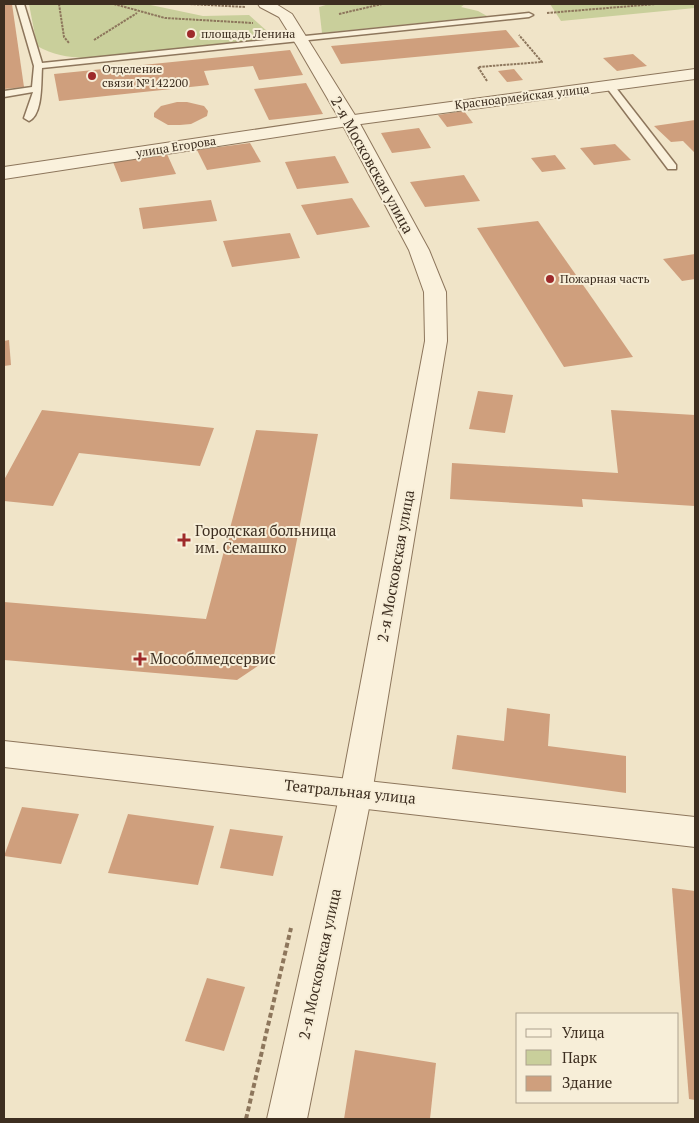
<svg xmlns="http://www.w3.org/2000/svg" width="699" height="1123" font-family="'PT Serif',serif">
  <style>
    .green { fill: #c9cf9b }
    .building { fill: #cf9f7d }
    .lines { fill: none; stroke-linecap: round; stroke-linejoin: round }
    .service-casing { stroke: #8d765c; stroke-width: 3 }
    .minor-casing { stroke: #8d765c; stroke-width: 2 }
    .tertiary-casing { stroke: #8d765c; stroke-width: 2 }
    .path-far1 { stroke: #8d765c; stroke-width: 2; stroke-dasharray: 2.5 1; stroke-linecap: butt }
    .path { stroke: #8d765c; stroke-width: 4; stroke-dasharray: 5 3; stroke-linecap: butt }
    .service { fill: #faf1dc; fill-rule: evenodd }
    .minor { fill: #faf1dc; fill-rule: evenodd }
    .tertiary { fill: #faf1dc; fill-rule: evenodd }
    .poi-dot { fill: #9e2a2b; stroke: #f7eed8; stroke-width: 2 }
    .labels { text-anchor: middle; stroke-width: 4; stroke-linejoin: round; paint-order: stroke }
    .far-poi-label { font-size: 12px; fill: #3d2e20; stroke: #f7eed8; text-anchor: start }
    .far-street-label { font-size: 12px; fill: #3d2e20; stroke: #f7eed8 }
    .street-label { font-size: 15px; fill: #3d2e20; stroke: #f7eed8 }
    .poi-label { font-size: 15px; fill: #3d2e20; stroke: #f7eed8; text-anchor: start }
  </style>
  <rect width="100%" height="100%" fill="#f0e4c8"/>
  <!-- green -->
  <g class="green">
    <path d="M29 4H146L203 16 249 15 276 39 85 58C67 57 53 55 37 46Z"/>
    <path d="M329 4H465L461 7 478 11 487 16 322 33 319 7Z"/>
    <path d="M550 4H695V8L561 21Z"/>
  </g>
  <!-- building -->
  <g class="building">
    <path d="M4 4H12L24 87 4 89Z"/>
    <path d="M506 30 520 47 341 64 331 46Z"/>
    <path d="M290 50 303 75 259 80 253 66 204 71 209 85 59 101 54 74Z"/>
    <path d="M633 54 647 66 617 71 603 58Z"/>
    <path d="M514 69 523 80 507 82 498 71Z"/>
    <path d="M306 83 323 114 269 120 254 89Z"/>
    <path d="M177 102H187L204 106 208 111 207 116 191 124 180 125H168L154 117V113L161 106Z"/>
    <path d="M464 111 473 123 447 127 438 115Z"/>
    <path d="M695 120V153L683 141 671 142 654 126Z"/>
    <path d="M419 128 431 148 392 153 381 133Z"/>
    <path d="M250 143 261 162 207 170 197 150Z"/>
    <path d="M615 144 631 160 594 165 580 148Z"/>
    <path d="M167 154 176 174 121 182 113 162Z"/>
    <path d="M555 155 566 169 542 172 531 158Z"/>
    <path d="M335 156 349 183 297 189 285 162Z"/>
    <path d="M464 175 480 201 425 207 410 182Z"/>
    <path d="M352 198 370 227 317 235 301 205Z"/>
    <path d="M211 200 217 221 143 229 139 208Z"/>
    <path d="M538 221 588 292 633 357 564 367 477 228Z"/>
    <path d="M290 233 300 258 232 267 223 241Z"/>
    <path d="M695 254V279L682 281 663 259Z"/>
    <path d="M9 340 11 365 4 366V341Z"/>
    <path d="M478 391 513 395 505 433 469 429Z"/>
    <path d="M42 410 214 428 200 466 79 453 53 506 4 501V480Z"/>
    <path d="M611 410 695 415V506L582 499 583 507 450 499 452 463 618 473Z"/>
    <path d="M256 430 318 434 274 655 237 680 4 660V602L206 619Z"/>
    <path d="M507 708 550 714 548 746 626 756V793L452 769 457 735 504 741Z"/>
    <path d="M22 807 79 814 61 864 4 856Z"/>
    <path d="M128 814 214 826 198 885 108 873Z"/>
    <path d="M230 829 283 836 273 876 220 868Z"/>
    <path d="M672 888 695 891V1100L689 1099Z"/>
    <path d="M207 978 245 987 224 1051 185 1041Z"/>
    <path d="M355 1050 436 1063 430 1119H344Z"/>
  </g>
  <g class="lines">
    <!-- service casing -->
    <g class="service-casing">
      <g id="service">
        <path d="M16 4H24L42 63 529 13 533 15 529 17 42 68C41 81 43 115 29 121L24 118 33 92 4 97V91L32 87 34 66Z"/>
        <path d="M607 84H613L676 165V169H668L607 88Z"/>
      </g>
    </g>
    <!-- minor casing -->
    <g class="minor-casing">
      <g id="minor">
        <path d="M695 69V79L361 124 4 179V167L361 114Z"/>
        <path d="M4 741 695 817V847L4 767Z"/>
      </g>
    </g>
    <!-- tertiary casing -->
    <g class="tertiary-casing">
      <path id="tertiary" d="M258 4H276L292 14 358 120 429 250 446 292 447 341 372 793 307 1119H267L340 793 425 341 424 292 409 250 340 120 297 46 279 17 260 7Z"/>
    </g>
    <!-- path-far1 -->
    <g class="path-far1">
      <path d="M59 4 64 37 69 43"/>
      <path d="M114 4 165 18 253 23"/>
      <path d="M190 4 245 7"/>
      <path d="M547 13 656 4"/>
      <path d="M339 14 382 4"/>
      <path d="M94 40 137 13"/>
      <path d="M487 81 478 67 542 62 519 35"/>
    </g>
    <!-- path -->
    <path class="path" d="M246 1119 291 928"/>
    <!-- service -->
    <use href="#service" class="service"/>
    <!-- minor -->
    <use href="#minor" class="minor"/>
    <!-- tertiary -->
    <use href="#tertiary" class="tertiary"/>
  </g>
  <!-- markers -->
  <g class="poi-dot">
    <circle cx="191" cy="34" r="5"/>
    <circle cx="92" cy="76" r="5"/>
    <circle cx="550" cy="279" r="5"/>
    <path d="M181.5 532.5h5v5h5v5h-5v5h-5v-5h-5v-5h5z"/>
    <path d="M137.5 651.5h5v5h5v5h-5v5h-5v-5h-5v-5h5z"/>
  </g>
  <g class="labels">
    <!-- far-poi labels -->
    <g class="far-poi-label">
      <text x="201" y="38">площадь Ленина</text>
      <text x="102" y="73">Отделение<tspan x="102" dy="14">связи №142200</tspan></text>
      <text x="560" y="283">Пожарная часть</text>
    </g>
    <!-- far-street labels -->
    <g class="far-street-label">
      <text transform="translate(522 97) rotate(-7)" y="4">Красноармейская улица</text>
      <text transform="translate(176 147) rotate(-9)" y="4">улица Егорова</text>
    </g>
    <!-- street labels -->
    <g class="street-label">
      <text transform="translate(372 165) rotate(61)" y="5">2-я Московская улица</text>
      <text transform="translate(396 566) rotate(-80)" y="5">2-я Московская улица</text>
      <text transform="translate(350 792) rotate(6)" y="5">Театральная улица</text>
      <text transform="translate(320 964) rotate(-78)" y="5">2-я Московская улица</text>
    </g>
    <!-- poi labels -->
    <g class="poi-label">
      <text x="195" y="536">Городская больница<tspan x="195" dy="17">им. Семашко</tspan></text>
      <text x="150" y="664">Мособлмедсервис</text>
    </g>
  </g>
  <!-- border -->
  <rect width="699" height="1123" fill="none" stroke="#3d2e20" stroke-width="10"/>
  <!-- legend -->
  <rect x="516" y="1013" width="162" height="90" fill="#f7eed8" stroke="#ada18e"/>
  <rect x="526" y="1029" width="25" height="8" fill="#faf1dc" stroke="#ada18e"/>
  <text x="562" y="1038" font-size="15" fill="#3d2e20">Улица</text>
  <rect x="526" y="1050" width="25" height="15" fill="#c9cf9b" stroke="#ada18e"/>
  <text x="562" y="1063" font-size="15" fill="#3d2e20">Парк</text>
  <rect x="526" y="1076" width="25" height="15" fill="#cf9f7d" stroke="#ada18e"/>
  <text x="562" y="1088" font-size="15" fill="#3d2e20">Здание</text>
</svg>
